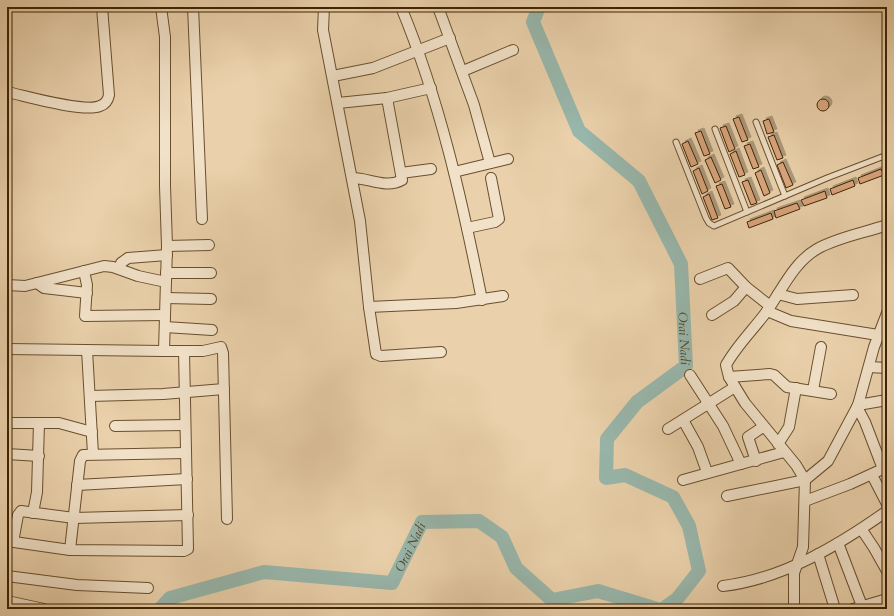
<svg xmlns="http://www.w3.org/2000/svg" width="894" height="616" font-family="Cardo,serif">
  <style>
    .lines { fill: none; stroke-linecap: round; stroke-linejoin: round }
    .river { stroke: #98b7ac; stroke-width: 14 }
    .building { fill: #d9a57d; stroke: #3e2403; filter: url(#shadow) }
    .lane-casing { stroke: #694f2d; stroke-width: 7 }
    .street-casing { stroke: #694f2d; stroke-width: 12 }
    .lane { stroke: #f1e1c8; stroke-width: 5 }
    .street { stroke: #f1e1c8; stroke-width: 10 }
    .labels { text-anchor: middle; stroke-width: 3.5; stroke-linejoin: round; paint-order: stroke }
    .water-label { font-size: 13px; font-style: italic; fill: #54492d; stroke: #f1e1c8 }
  </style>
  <defs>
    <filter id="shadow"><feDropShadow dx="3" dy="-3" stdDeviation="0" flood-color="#0004"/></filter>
  </defs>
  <rect width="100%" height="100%" fill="#ead1ab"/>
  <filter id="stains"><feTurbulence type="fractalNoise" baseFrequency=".005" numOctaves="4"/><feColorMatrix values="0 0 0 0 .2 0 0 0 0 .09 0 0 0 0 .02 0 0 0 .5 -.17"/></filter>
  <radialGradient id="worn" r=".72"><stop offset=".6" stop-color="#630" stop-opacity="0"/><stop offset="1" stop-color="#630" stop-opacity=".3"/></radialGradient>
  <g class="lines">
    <!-- river -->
    <g class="river">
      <path id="s1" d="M539 7 533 22 579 131 639 181 681 264 686 366 637 402 607 439 606 478 625 475 673 497 689 526 699 571 677 599 663 609"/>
      <path id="s2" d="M160 609 170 598 264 572 392 583 422 522 479 521 502 537 516 568 552 600 598 591 657 609"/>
    </g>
  </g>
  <!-- building -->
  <g class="building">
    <circle cx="823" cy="105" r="6"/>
    <path d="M739 117 748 140 742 142 733 119Z"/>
    <path d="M769 119 774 132 767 134 763 121Z"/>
    <path d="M726 126 735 149 729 152 720 128Z"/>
    <path d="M701 131 710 154 704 156 695 133Z"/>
    <path d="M774 135 783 158 777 160 768 137Z"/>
    <path d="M688 141 698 164 691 167 682 144Z"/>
    <path d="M750 144 759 167 753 169 744 146Z"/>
    <path d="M736 151 745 175 739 177 730 154Z"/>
    <path d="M711 157 721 180 715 183 705 160Z"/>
    <path d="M783 162 793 185 786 188 777 165Z"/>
    <path d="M699 168 708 191 702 194 693 171Z"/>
    <path d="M881 169 884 175 860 184 858 178Z"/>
    <path d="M761 170 770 193 764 196 755 173Z"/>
    <path d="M748 180 757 203 751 205 742 182Z"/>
    <path d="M853 180 855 186 832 195 830 189Z"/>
    <path d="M722 184 731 207 725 209 716 186Z"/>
    <path d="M825 191 827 198 804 206 801 200Z"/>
    <path d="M709 194 718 218 712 220 703 197Z"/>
    <path d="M797 203 800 209 776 218 774 211Z"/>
    <path d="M771 213 773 219 749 228 747 222Z"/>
  </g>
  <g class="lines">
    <!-- lane casing -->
    <g class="lane-casing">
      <g id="lane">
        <path d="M756 122 785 196"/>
        <path d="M715 129 747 212"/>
        <path d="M676 142 706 218 709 223 714 226 827 178 887 155"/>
      </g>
    </g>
    <!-- street casing -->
    <g class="street-casing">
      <g id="street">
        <path d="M161 7 165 37V186L167 246 164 351"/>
        <path d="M193 7 202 219"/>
        <path d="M324 7 323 30 360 221 369 307 376 354 381 356 441 352"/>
        <path d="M401 7C440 101 462 200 482 300"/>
        <path d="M438 7 474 105 490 163"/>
        <path d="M463 71 513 50"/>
        <path d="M333 76 373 68 450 38"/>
        <path d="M7 92C26 96 84 113 100 106 106 104 108 100 109 95L102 7"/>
        <path d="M338 103 387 98 431 88"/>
        <path d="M454 172 508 159"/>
        <path d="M401 173 431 169"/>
        <path d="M353 178C369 178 386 189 402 180L387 98"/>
        <path d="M467 228 495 222 499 219 491 178"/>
        <path d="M167 246 209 245"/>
        <path d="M120 269 121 263 128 258 167 255"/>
        <path d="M84 271 87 285 85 316 165 315"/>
        <path d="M166 273H211"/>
        <path d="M700 279 728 268 746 287 770 306"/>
        <path d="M37 283 44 288 87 293"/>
        <path d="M7 285 25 286 37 283 104 266 113 267 138 276 166 282"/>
        <path d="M778 294 797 299 853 295"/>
        <path d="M166 298 211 299"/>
        <path d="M369 307 456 303 503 296"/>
        <path d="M767 311 791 321 878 335"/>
        <path d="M712 315 734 301 746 287"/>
        <path d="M165 327 212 330"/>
        <path d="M7 349 164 351H203L221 347 223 353 227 519"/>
        <path d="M87 350 93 454"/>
        <path d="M869 367 887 368"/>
        <path d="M690 375 723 426 741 464"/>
        <path d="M729 377 770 374 774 375 787 387 831 394"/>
        <path d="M813 390 821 347"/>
        <path d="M90 396 163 394 224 389"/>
        <path d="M858 405 887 400"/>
        <path d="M857 407 865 422 883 469"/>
        <path d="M683 420 698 447 707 472"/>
        <path d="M7 423H59L92 432"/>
        <path d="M115 426 185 425"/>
        <path d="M668 429 735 387"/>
        <path d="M778 444 789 427 796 388"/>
        <path d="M7 454 39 456"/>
        <path d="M756 461 748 437 763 427"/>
        <path d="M872 475 887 504"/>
        <path d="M683 480 784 452"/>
        <path d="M77 485 187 479"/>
        <path d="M727 496 805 480 828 461 858 405 874 347 887 313"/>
        <path d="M805 501 850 484 887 467"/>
        <path d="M33 513 37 492 39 423"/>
        <path d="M862 530 874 548 887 571"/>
        <path d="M7 541 70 550 184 551 188 549 184 351"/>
        <path d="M13 542 18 515 21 511 74 518 188 515"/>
        <path d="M838 543 862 606"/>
        <path d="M70 550 80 461 83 455 186 453"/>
        <path d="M818 554 835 609"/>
        <path d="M7 576 77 585 148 588"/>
        <path d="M723 586C783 579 839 545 887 511"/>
        <path d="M7 601 44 609"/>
        <path d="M794 609V573L803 547 805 480 796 465 745 403 729 377 726 365C737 345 754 329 767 311 782 290 794 262 817 249 838 237 864 233 887 225"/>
        <path d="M853 609 887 599"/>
      </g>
    </g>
    <!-- lane -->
    <use href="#lane" class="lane"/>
    <!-- street -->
    <use href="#street" class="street"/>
  </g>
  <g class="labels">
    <!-- water labels -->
    <g class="water-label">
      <text dy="5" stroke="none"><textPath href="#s1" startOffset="380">Orai Nadi</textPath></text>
      <text dy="5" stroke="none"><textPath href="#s2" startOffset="281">Orai Nadi</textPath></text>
    </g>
  </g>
  <!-- margin -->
  <rect width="894" height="616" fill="none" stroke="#ead1ab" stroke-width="24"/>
  <rect x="8" y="8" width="878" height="600" fill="none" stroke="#3e2403" stroke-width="2"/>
  <rect x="12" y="12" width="870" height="592" fill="none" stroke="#3e2403"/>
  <rect width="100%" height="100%" filter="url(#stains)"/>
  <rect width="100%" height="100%" fill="url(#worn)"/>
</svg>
